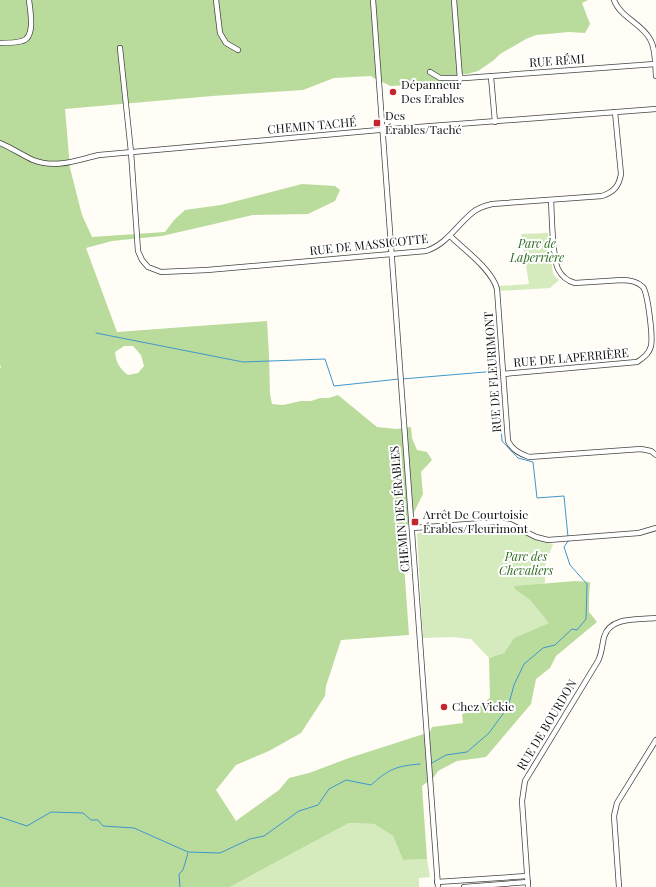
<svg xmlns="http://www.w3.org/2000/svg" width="656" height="887" font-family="'Playfair Display',serif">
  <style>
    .green { fill: #d5ebbd }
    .forest { fill: #b9dc9c; fill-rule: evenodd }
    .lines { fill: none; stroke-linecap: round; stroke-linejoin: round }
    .stream { stroke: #3f96cf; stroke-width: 1 }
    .minor-casing { stroke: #444; stroke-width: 6 }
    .minor { stroke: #fff; stroke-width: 4.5 }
    .poi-dot { fill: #c4262e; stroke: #fff; stroke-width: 1.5 }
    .labels { text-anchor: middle; stroke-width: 4; stroke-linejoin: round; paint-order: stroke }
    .street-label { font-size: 12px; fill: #111; stroke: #fff }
    .poi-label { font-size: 12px; fill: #111; stroke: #fff; text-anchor: start }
    .park-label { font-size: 12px; font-style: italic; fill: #2f6b1f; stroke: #fff }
  </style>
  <rect width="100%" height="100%" fill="#fffdf5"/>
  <!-- green -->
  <g class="green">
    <path d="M548 233 553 274 559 280 550 288 499 291V286L529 284 521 234Z"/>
    <path d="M491 525 506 526 541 541 553 544 545 565V583L515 589 531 601 550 623 514 638 504 653 489 658 471 639 452 637 423 638 417 534 423 531Z"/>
    <path d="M349 823 374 824 393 836 403 860 427 859 430 877 419 878V887H230Z"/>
  </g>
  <!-- forest -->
  <path class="forest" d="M0 0H588L582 3 590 24 585 33 569 32 536 35 526 39 500 54 494 60 478 71 467 74H460L440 83H420L410 85 390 86C384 82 377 81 371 76L334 78 303 90 212 96 65 109 70 168 82 215 92 237 165 232 174 220 185 210 221 205 302 184 335 186 340 190 335 201 308 214 253 215 162 236 112 241 86 248 117 332 267 321 269 355 270 394 272 404 283 405 301 401H311L320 398H329L338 395 377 427 397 429 411 427 412 438 417 450 427 452 432 460 421 472 423 494 402 536 409 635 341 640 326 686 325 696 301 733 269 751 236 765 216 790 236 821 279 790 289 778 309 773 349 758 430 732 432 727 463 723 462 714 472 712 490 698 489 658 504 653 514 638 549 623 531 601 515 589 514 586 576 581 590 582 589 596V612L597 622 556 656 550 668 536 679 531 704 486 757 457 761 438 771 434 777 422 786 427 859 403 860 393 836 374 824 349 823 230 887H0V368L1 367 0 365ZM124 346H133L141 355 144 366 138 373 128 375C119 368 116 362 115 352Z"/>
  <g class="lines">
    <!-- stream -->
    <g class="stream">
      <path d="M96 333 243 362 325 359 334 386 399 379"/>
      <path d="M402 379 497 371 502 441 518 458 533 462 537 498 564 496 568 537"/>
      <path d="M432 763 446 755 467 752 489 733 508 707 514 685 524 664 543 648 555 645 572 629 577 630 586 619 587 584 570 565 564 547 569 540"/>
      <path d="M0 817 27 826 51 812 83 813 91 820H98L103 826 134 828 188 852 220 853 250 839 264 836 299 811 318 805 329 789 346 780 371 785C389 769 396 766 420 764"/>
      <path d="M180 887 179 874 183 870 188 853"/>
    </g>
    <!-- minor casing -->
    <g class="minor-casing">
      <g id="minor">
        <path d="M216 0 220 33 226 43 238 50"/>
        <path d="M373 0 438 887"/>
        <path d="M454 0 460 79"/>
        <path d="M614 0C620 17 641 23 650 39 656 49 655 64 656 76"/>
        <path d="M0 43C7 43 16 43 22 41 36 38 30 10 29 0"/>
        <path d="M120 48 131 152 138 251 142 260 148 267 161 272 207 270 426 251C447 244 456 226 472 213 477 208 484 206 492 204L602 196C614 192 619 186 621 174L615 112"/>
        <path d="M430 72 440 78H465L655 64"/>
        <path d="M491 77 495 122"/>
        <path d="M0 143C12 148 22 155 33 160 56 169 77 160 99 155L379 130 656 109"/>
        <path d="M450 236C465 250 492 270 497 289L508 441C512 450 520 454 529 457L641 449 651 451 656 455"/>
        <path d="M503 374 637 362C643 358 649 354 651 346 653 337 648 294 643 287 638 282 629 280 622 280L575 283C567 281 562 277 558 269 552 256 552 216 551 200"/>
        <path d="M412 528 497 522 510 524 536 537 548 540 639 533 656 528"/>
        <path d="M437 882 527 876"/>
        <path d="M464 887 528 882"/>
        <path d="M528 887 522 801 525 781 598 661C602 653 602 645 604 637 610 616 638 620 656 618"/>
        <path d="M619 887 614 816 617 803 656 740"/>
      </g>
    </g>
    <!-- minor -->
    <use href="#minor" class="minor"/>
  </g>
  <!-- markers -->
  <g class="poi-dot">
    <circle cx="393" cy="92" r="4"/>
    <rect x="373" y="119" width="8" height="8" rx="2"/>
    <rect x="411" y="518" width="8" height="8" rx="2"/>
    <circle cx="444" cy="707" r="4"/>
  </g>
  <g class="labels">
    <!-- street labels -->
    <g class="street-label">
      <text transform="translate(557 61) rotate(-4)" y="4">RUE RÉMI</text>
      <text transform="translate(312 126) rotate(-5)" y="4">CHEMIN TACHÉ</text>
      <text transform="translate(369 245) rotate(-6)" y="4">RUE DE MASSICOTTE</text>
      <text transform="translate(571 358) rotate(-5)" y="4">RUE DE LAPERRIÈRE</text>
      <text transform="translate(493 372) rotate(-94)" y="4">RUE DE FLEURIMONT</text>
      <text transform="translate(400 509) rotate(-95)" y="4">CHEMIN DES ÉRABLES</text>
      <text transform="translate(547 725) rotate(-59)" y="4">RUE DE BOURDON</text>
    </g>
    <!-- poi labels -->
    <g class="poi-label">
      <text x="401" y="89">Dépanneur<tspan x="401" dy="14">Des Erables</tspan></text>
      <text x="385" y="120">Des<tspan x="385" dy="14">Érables/Taché</tspan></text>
      <text x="423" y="519">Arrêt De Courtoisie<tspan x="423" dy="14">Érables/Fleurimont</tspan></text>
      <text x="452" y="711">Chez Vickie</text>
    </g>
    <!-- park labels -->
    <g class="park-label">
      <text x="537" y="248">Parc de<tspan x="537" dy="14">Laperrière</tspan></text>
      <text x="526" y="561">Parc des<tspan x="526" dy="14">Chevaliers</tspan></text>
    </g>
  </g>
</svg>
